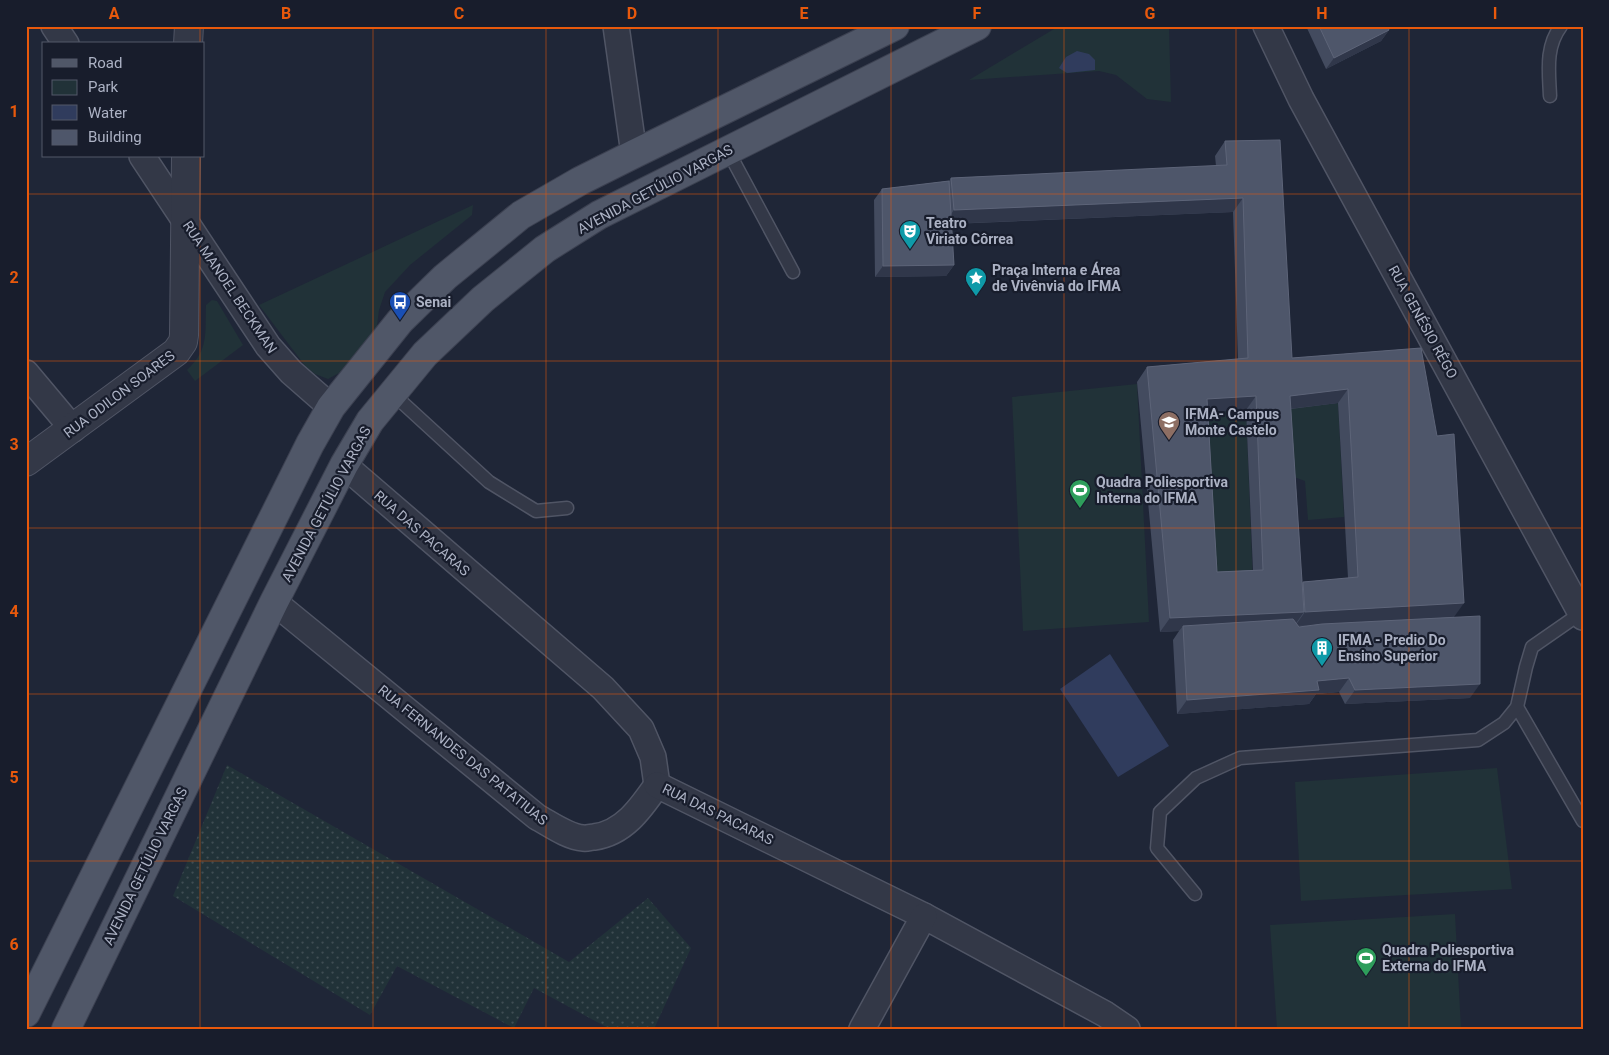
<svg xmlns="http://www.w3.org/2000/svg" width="1609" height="1055" font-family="Roboto,sans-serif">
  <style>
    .grass { fill: url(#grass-dots) }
    .park { fill: #213238 }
    .water { fill: #303c5d }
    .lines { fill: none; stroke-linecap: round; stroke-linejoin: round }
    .service-casing { stroke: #505565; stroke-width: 15 }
    .minor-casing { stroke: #505565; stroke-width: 28 }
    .tertiary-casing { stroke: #505565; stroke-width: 30 }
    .primary-casing { stroke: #3c4151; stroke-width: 30 }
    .service { stroke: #333847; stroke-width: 12 }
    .minor { stroke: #333847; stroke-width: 25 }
    .tertiary { stroke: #333847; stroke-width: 28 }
    .primary { stroke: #505768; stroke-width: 28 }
    .wall { fill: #434b5f; fill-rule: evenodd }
    .shaded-wall { fill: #30374a }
    .building { fill: #4e566a; stroke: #5d6478; fill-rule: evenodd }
    .grid { fill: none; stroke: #e8590c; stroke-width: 1; stroke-opacity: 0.55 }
    .labels { text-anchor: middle; stroke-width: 4.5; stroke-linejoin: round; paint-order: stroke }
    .street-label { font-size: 14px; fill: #acb2c4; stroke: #181d2c }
    .poi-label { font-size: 14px; font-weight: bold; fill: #acb2c4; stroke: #181d2c; text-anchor: start }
    .neatline { fill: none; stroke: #e8590c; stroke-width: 2 }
    .grid-label { font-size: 16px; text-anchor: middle; font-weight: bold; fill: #e8590c }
  </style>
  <defs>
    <pattern id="grass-dots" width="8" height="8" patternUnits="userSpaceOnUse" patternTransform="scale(1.25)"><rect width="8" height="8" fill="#213238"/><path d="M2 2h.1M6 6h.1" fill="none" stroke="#3f4d53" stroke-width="1.8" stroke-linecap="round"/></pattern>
  </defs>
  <rect width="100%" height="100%" fill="#1f2637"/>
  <!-- grass -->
  <path class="grass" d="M227 765 569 962 648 898 691 948 654 1029H610L534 988 514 1028 397 966 370 1015 173 896Z"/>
  <!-- park -->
  <g class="park">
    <path d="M1059 26H1169L1171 102 1147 99 1116 75 1099 71 969 80Z"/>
    <path d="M473 205 472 215 410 265 385 292 379 310 377 326 369 339 339 373 328 379 315 374 306 367 259 305Z"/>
    <path d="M212 300 217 301 243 345 195 381 187 370C209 350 205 333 206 305Z"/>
    <path d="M1137 384 1149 622 1023 631 1012 397Z"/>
    <path d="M1338 403 1344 517 1308 520 1305 481 1286 474 1280 410Z"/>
    <path d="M1246 410 1253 584 1207 587 1198 413Z"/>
    <path d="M1497 768 1512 889 1301 901 1295 782Z"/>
    <path d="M1455 914 1461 1029H1277L1270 925Z"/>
  </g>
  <!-- water -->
  <g class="water">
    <path d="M1077 51 1089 54 1095 60V70L1067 73 1059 68 1066 57Z"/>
    <path d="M1110 654 1169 746 1118 777 1060 689Z"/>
  </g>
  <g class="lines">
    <!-- service casing -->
    <g class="service-casing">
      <g id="service">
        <path d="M1550 96C1549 72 1545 47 1561 26"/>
        <path d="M728 151 793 272"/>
        <path d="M393 394 489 482 536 511 567 508"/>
        <path d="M1517 707 1583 821"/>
        <path d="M1195 894 1157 848 1160 812 1196 778 1240 758 1478 740 1504 723 1517 707 1526 667 1532 647 1581 613"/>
      </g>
    </g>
    <!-- minor casing -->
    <g class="minor-casing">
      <g id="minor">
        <path d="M54 26 66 44"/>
        <path d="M616 26 634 154"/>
        <path d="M1266 26 1301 99 1583 617"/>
        <path d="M142 156 268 346 291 372 331 407"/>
        <path d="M26 373 73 429"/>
        <path d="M344 465 603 688 641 729 653 757 657 785"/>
        <path d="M274 602 537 817C550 824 568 837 583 838 586 839 591 837 594 837 624 833 641 808 657 785"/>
        <path d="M657 785 924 916 1105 1014 1127 1029"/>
        <path d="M862 1029 924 916"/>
      </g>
    </g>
    <!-- tertiary casing -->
    <g class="tertiary-casing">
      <g id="tertiary">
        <path d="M188 44 189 26"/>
        <path d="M26 462 176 352 183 342 184 335 186 156"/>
      </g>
    </g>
    <!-- primary casing -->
    <g class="primary-casing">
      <g id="primary">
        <path d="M26 1013 310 444 331 407 400 321 445 277 521 215 580 181 634 154 895 26"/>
        <path d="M66 1029 274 602 344 465 370 421 425 354 483 299 545 249 599 215 977 26"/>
      </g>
    </g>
    <!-- service -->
    <use href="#service" class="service"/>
    <!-- minor -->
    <use href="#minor" class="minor"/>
    <!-- tertiary -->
    <use href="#tertiary" class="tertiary"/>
    <!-- primary -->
    <use href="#primary" class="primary"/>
  </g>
  <!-- wall -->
  <g class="wall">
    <path d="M1306 26H1387L1389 30 1381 41 1326 69Z"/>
    <path d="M1225 141 1292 358 1421 348 1454 617 1470 698 1345 704 1339 692 1316 694 1309 704 1177 714 1173 640 1179 631 1160 632 1137 382 1147 367 1238 359 1233 212 951 224 954 265 946 276 875 277 874 200 882 189 949 181 951 178 1216 166 1215 156ZM1338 403 1348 578 1303 582 1302 583 1291 409ZM1246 410 1253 570 1217 572 1208 412ZM1319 625 1299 627 1298 626Z"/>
  </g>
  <!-- shaded-wall -->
  <g class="shaded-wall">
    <path d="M1389 30 1381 41 1326 69 1334 58Z"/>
    <path d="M1243 198 1233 212 944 224 954 210Z"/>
    <path d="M954 265 946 276 875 277 883 266Z"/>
    <path d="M1348 389 1338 403 1280 410 1290 396Z"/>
    <path d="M1256 396 1246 410 1197 413 1207 399Z"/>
    <path d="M1464 603 1454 617 1295 626 1305 612Z"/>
    <path d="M1304 612 1294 626H1183L1179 631 1160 632 1170 618Z"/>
    <path d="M1349 678 1339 692 1316 694 1309 704 1177 714 1187 700 1317 681Z"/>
    <path d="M1480 684 1470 698 1345 704 1355 690Z"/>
  </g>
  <!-- building -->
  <g class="building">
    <path d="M1319 26H1387L1389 30 1334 58Z"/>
    <path d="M1280 140 1292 358 1421 348 1437 436 1454 434 1464 603 1305 612 1303 582 1358 577 1348 389 1290 396 1304 612 1170 618 1147 367 1248 358 1243 198 954 210 951 178 1227 165 1225 141ZM1256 396 1263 570 1217 572 1207 399Z"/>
    <path d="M949 181 954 265 883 266 882 189Z"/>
    <path d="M1480 616V684L1355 690 1349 678 1317 681 1319 690 1187 700 1183 626 1293 619 1299 627 1322 624Z"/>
  </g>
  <!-- grid -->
  <path class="grid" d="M200 26V44M373 26V1029M546 26V1029M718 26V1029M891 26V1029M1064 26V1029M1236 26V1029M1409 26V1029M200 156V1029M26 194H1583M26 361H1583M26 528H1583M26 694H1583M26 861H1583"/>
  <!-- icons -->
  <defs>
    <g id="theatre-pin" transform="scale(1.125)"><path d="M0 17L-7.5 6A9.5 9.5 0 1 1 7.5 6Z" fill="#0f9aa8" stroke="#181d2c"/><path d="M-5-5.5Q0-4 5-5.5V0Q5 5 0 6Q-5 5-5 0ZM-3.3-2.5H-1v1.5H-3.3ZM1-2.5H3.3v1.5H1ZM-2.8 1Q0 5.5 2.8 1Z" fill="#fff"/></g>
    <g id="sight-pin" transform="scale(1.125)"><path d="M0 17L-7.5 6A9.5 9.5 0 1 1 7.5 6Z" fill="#0f9aa8" stroke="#181d2c"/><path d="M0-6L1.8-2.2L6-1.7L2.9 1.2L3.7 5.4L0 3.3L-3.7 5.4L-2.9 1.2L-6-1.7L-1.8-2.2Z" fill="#fff"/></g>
    <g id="bus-pin" transform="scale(1.125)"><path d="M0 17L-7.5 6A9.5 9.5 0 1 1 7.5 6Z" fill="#1a4fb4" stroke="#181d2c"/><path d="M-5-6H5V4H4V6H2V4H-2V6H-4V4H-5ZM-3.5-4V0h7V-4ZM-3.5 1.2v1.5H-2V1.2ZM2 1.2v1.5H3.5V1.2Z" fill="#fff"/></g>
    <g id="university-pin" transform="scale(1.125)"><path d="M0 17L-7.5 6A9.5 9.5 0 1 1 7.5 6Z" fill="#8d6e63" stroke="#181d2c"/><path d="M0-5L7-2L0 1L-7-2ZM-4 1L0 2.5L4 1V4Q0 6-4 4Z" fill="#fff"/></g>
    <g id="stadium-pin" transform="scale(1.125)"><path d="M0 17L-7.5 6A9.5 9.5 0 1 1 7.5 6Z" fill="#2e9e5b" stroke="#181d2c"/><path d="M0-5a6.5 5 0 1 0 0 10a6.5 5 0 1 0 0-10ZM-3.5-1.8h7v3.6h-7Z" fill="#fff"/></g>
    <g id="building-pin" transform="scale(1.125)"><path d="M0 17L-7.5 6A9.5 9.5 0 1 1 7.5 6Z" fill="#0f9aa8" stroke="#181d2c"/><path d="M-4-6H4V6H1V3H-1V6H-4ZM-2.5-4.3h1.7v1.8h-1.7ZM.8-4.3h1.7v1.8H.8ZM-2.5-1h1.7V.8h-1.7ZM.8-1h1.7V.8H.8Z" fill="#fff"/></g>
  </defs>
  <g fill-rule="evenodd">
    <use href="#theatre-pin" x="910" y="231"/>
    <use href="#sight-pin" x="976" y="278"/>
    <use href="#bus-pin" x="400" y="302"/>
    <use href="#university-pin" x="1169" y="422"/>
    <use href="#stadium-pin" x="1080" y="490"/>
    <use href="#building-pin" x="1322" y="648"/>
    <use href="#stadium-pin" x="1366" y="958"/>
  </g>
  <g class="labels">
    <!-- street labels -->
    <g class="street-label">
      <text transform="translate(655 189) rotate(-28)" y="5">AVENIDA GETÚLIO VARGAS</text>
      <text transform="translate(230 287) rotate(56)" y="5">RUA MANOEL BECKMAN</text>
      <text transform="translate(1423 322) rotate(61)" y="5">RUA GENÉSIO RÊGO</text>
      <text transform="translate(119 394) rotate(-37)" y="5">RUA ODILON SOARES</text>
      <text transform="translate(326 504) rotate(-62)" y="5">AVENIDA GETÚLIO VARGAS</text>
      <text transform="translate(422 533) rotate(41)" y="5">RUA DAS PACARAS</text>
      <text transform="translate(463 755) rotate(39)" y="5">RUA FERNANDES DAS PATATIUAS</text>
      <text transform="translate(718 814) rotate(26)" y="5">RUA DAS PACARAS</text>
      <text transform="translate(145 866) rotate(-64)" y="5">AVENIDA GETÚLIO VARGAS</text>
    </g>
    <!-- poi labels -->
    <g class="poi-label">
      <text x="926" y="228">Teatro<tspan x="926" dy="16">Viriato Côrrea</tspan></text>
      <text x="992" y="275">Praça Interna e Área<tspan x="992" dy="16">de Vivênvia do IFMA</tspan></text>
      <text x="416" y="307">Senai</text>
      <text x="1185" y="419">IFMA- Campus<tspan x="1185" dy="16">Monte Castelo</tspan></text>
      <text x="1096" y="487">Quadra Poliesportiva<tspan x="1096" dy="16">Interna do IFMA</tspan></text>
      <text x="1338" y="645">IFMA - Predio Do<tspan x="1338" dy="16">Ensino Superior</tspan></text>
      <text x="1382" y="955">Quadra Poliesportiva<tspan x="1382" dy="16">Externa do IFMA</tspan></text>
    </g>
  </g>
  <!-- border -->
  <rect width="1609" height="1055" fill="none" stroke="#181d2c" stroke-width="55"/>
  <!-- legend -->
  <rect x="42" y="42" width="162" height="115" fill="#181d2c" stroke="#535969"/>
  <rect x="52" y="59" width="25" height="8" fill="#505768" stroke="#535969"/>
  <text x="88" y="68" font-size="15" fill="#acb2c4">Road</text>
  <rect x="52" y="80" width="25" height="15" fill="#213238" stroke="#535969"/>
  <text x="88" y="92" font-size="15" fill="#acb2c4">Park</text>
  <rect x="52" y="105" width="25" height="15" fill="#303c5d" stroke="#535969"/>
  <text x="88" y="118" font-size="15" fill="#acb2c4">Water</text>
  <rect x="52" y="130" width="25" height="15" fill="#4e566a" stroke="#535969"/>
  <text x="88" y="142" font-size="15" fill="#acb2c4">Building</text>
  <rect x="28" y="28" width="1554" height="1000" class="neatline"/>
  <g class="grid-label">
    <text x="114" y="19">A</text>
    <text x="286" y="19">B</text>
    <text x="459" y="19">C</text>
    <text x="632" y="19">D</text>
    <text x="804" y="19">E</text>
    <text x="977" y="19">F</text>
    <text x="1150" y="19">G</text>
    <text x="1322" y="19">H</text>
    <text x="1495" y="19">I</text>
    <text x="14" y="117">1</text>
    <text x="14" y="283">2</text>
    <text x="14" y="450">3</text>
    <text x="14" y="617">4</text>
    <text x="14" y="783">5</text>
    <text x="14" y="950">6</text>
  </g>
</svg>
